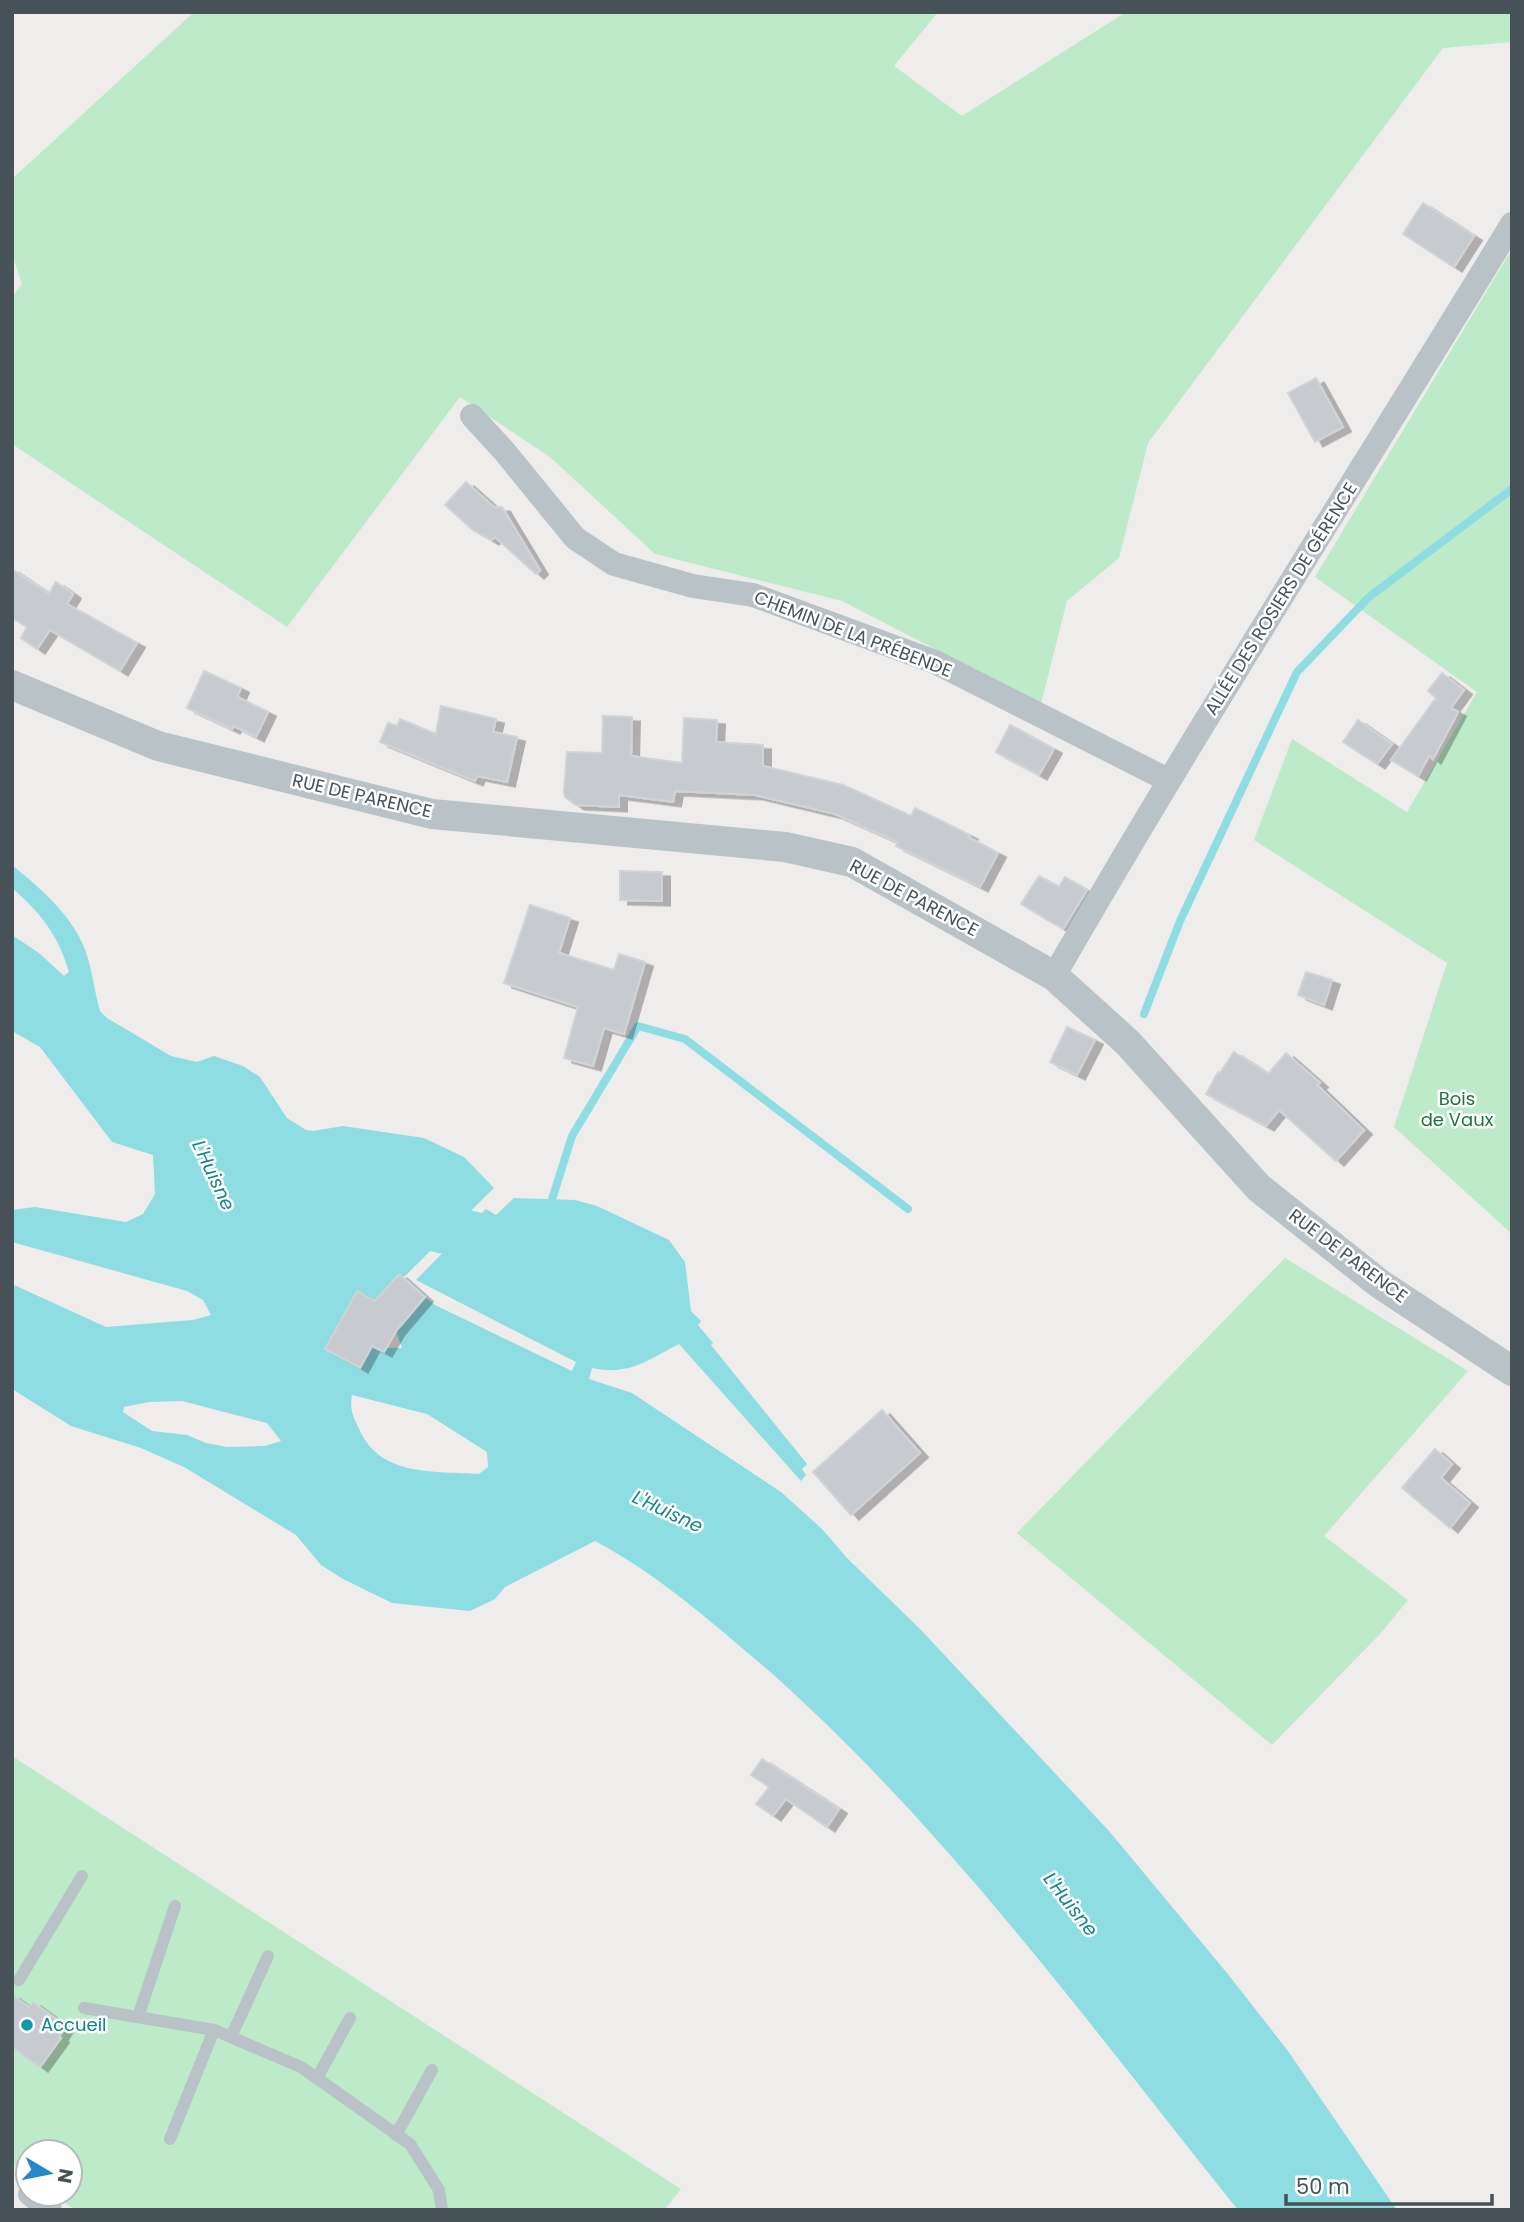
<svg xmlns="http://www.w3.org/2000/svg" width="1524" height="2222" font-family="Poppins,sans-serif">
  <style>
    .green { fill: #bdeac8 }
    .water { fill: #8ddde3; fill-rule: evenodd }
    .lines { fill: none; stroke-linecap: round; stroke-linejoin: round }
    .stream { stroke: #8ddde3; stroke-width: 8 }
    .river { stroke: #8ddde3; stroke-width: 49 }
    .building { fill: #c7cace; stroke: #d0d3d7; stroke-width: 2; filter: url(#shadow) }
    .service { stroke: #b8c2c7; stroke-width: 12 }
    .minor { stroke: #b8c2c7; stroke-width: 24 }
    .tertiary { stroke: #b8c2c7; stroke-width: 30 }
    .culture-dot { fill: #0f9aa8; stroke: #fff; stroke-width: 2.5 }
    .labels { text-anchor: middle; stroke-width: 5; stroke-linejoin: round; paint-order: stroke }
    .street-label { font-size: 18px; fill: #465257; stroke: #fff }
    .park-label { font-size: 18px; fill: #1e723c; stroke: #fff }
    .culture-label { font-size: 18px; fill: #0d838f; stroke: #fff; text-anchor: start }
    .water-label { font-size: 19px; font-style: italic; fill: #16838b; stroke: #fff }
  </style>
  <defs>
    <filter id="shadow"><feDropShadow dx="8" dy="4.5" stdDeviation="0" flood-color="#0004"/></filter>
  </defs>
  <rect width="100%" height="100%" fill="#efecec"/>
  <!-- green -->
  <g class="green">
    <path d="M194 12H938L894 66 962 116 1126 12H1512V42L1443 48 1148 443 1119 558 1067 601 1041 704 842 601 655 554 550 457 460 397 287 627 12 444V297L22 284 12 254V179Z"/>
    <path d="M1512 249V1234L1394 1127 1447 963 1254 840 1292 739 1407 812 1477 692 1315 577Z"/>
    <path d="M1285 1258 1468 1371 1324 1536 1408 1600 1380 1634 1272 1745 1017 1533Z"/>
    <path d="M12 1756 681 2189 664 2210H75L53 2194H70V2152H28V2175L12 2163Z"/>
  </g>
  <!-- water -->
  <path class="water" d="M12 865C39 887 70 913 84 947 92 967 94 990 100 1011L107 1018 171 1056 197 1062 214 1056 243 1066 260 1077 287 1118 306 1130 313 1131 343 1126 424 1138 464 1157 494 1188 403 1278 398 1274 375 1301 357 1291 325 1349 360 1368 372 1346 384 1352 386 1348H402L396 1331 425 1297 435 1305 572 1371 576 1362 416 1280 486 1209 496 1215 514 1198 575 1200 597 1206 669 1240 685 1262 691 1311 701 1321 698 1325 713 1343 711 1345 807 1464 802 1469 806 1475 801 1481 679 1344C648 1360 629 1376 592 1368L589 1379 632 1393 781 1492 822 1529 847 1558 921 1630 1109 1831 1227 1973 1288 2051 1397 2210H1238C1087 2022 943 1823 761 1664 708 1619 657 1574 595 1541L505 1587 495 1599 470 1611 392 1603 343 1579 321 1565 296 1535 184 1467 141 1448 71 1426 12 1389V1284L106 1327 193 1320 211 1315 203 1300 187 1291 12 1242V1210L35 1207 126 1222 143 1214 155 1194 153 1155 112 1142 40 1047 12 1031V935L39 953 64 976 69 972C59 936 40 912 12 888ZM352 1395 427 1414 487 1452 488 1467 479 1474C436 1471 381 1477 360 1431 354 1418 349 1410 352 1395ZM182 1401 267 1423 281 1441 265 1446 227 1447 206 1443 187 1435 152 1431 123 1412 124 1407 149 1402Z"/>
  <g class="lines">
    <!-- stream -->
    <g class="stream">
      <path d="M1144 1014 1180 921 1297 672 1369 597 1512 489"/>
      <path d="M549 1209 572 1136 638 1026 685 1039 908 1209"/>
    </g>
    <!-- river -->
    <path class="river" d="M385 1215 514 1246 522 1255"/>
  </g>
  <!-- building -->
  <g class="building">
    <path d="M1423 203 1474 236 1454 267 1403 234Z"/>
    <path d="M1316 378 1343 427 1315 442 1288 393Z"/>
    <path d="M466 482 494 507H502L540 570 536 574 495 537 491 540 473 530 445 505Z"/>
    <path d="M12 569 49 594 56 582 73 594 67 604 137 643 120 671 50 630 37 649 21 638 27 627 12 618Z"/>
    <path d="M204 671 241 688 237 697 268 712 256 737 234 726 232 729 187 708Z"/>
    <path d="M1442 673 1464 690 1451 708 1458 712 1433 759 1429 756 1418 776 1391 760 1436 698 1438 700 1428 691Z"/>
    <path d="M441 706 496 719 493 732 517 737 507 782 477 776 475 781 380 742 388 723 397 726 400 719 436 734Z"/>
    <path d="M603 716 632 717 631 756 682 763 684 718 717 720 716 742 763 745V766L843 785 911 816 915 808 970 835 968 837 998 853 980 887 896 846 898 842 835 814 755 795 675 791 673 802 619 795V807L576 805 565 797 564 791 567 752 602 753Z"/>
    <path d="M1358 720 1392 744 1377 764 1343 742Z"/>
    <path d="M1010 725 1054 749 1039 775 996 752Z"/>
    <path d="M620 871 662 872V901L620 900Z"/>
    <path d="M1039 876 1059 887 1065 877 1087 890 1063 929 1021 904Z"/>
    <path d="M530 905 570 918 559 953 614 970 619 954 645 962 624 1034 604 1028 593 1066 564 1058 578 1007 504 983Z"/>
    <path d="M1306 972 1332 980 1324 1005 1298 995Z"/>
    <path d="M1067 1027 1095 1040 1077 1075 1050 1062Z"/>
    <path d="M1234 1052 1268 1074 1286 1053 1320 1083 1317 1085 1364 1130 1336 1161 1279 1110 1266 1126 1206 1094 1218 1072 1220 1073Z"/>
    <path d="M399 1274 425 1297 396 1331 384 1352 372 1346 360 1368 325 1349 357 1291 375 1301Z"/>
    <path d="M882 1410 920 1453 851 1515 813 1472Z"/>
    <path d="M1435 1449 1452 1464 1441 1478 1470 1503 1450 1528 1402 1488Z"/>
    <path d="M762 1759 839 1809 827 1827 786 1799 773 1816 756 1804 769 1787 751 1775Z"/>
    <path d="M12 1995 29 2007 33 2002 66 2026 59 2037 61 2038 40 2067 12 2047Z"/>
  </g>
  <g class="lines">
    <!-- service -->
    <g class="service">
      <path d="M19 1980 82 1876"/>
      <path d="M84 2008 214 2030 301 2067 410 2144 439 2190 442 2210"/>
      <path d="M138 2017 175 1906"/>
      <path d="M231 2037 268 1956"/>
      <path d="M317 2078 350 2018"/>
      <path d="M396 2135 432 2070"/>
      <path d="M170 2139 214 2030"/>
    </g>
    <!-- minor -->
    <g class="minor">
      <path d="M472 416 505 452 575 538 614 564 693 586 753 595 935 662 1168 780"/>
      <path d="M1054 976C1200 722 1359 475 1512 224"/>
      <path d="M30 2194 50 2210"/>
    </g>
    <!-- tertiary -->
    <path class="tertiary" d="M12 685 158 746 432 814 785 847 852 862 1054 976 1128 1043 1259 1188 1380 1284 1512 1371"/>
  </g>
  <!-- markers -->
  <circle class="culture-dot" cx="27" cy="2025" r="7"/>
  <g class="labels">
    <!-- street labels -->
    <g class="street-label">
      <text transform="translate(1281 599) rotate(-58)" y="6">ALLÉE DES ROSIERS DE GÉRENCE</text>
      <text transform="translate(853 634) rotate(21)" y="6">CHEMIN DE LA PRÉBENDE</text>
      <text transform="translate(362 796) rotate(13)" y="6">RUE DE PARENCE</text>
      <text transform="translate(914 898) rotate(28)" y="6">RUE DE PARENCE</text>
      <text transform="translate(1348 1256) rotate(37)" y="6">RUE DE PARENCE</text>
    </g>
    <!-- park labels -->
    <g class="park-label">
      <text x="1457" y="1105">Bois<tspan x="1457" dy="21">de Vaux</tspan></text>
    </g>
    <!-- culture labels -->
    <g class="culture-label">
      <text x="41" y="2031">Accueil</text>
    </g>
    <!-- water labels -->
    <g class="water-label">
      <text transform="translate(214 1175) rotate(65)" y="7">L'Huisne</text>
      <text transform="translate(668 1511) rotate(25)" y="7">L'Huisne</text>
      <text transform="translate(1071 1904) rotate(52)" y="7">L'Huisne</text>
    </g>
  </g>
  <!-- border -->
  <rect width="1524" height="2222" fill="none" stroke="#465257" stroke-width="28"/>
  <!-- north arrow -->
  <g transform="translate(49 2173) rotate(100)"><circle r="33" fill="#ffffff" stroke="#b5babc" stroke-width="2"/>
  <path d="M0-5L12 26L0 18L-12 26Z" fill="#2787cd"/>
  <text y="-10" font-size="19" font-weight="bold" text-anchor="middle" fill="#465257">N</text>
  </g>
  <!-- scale -->
  <path d="M1286 2194v10h206v-10" fill="none" stroke="#465257" stroke-width="3.5"/>
  <text x="1296" y="2194" font-size="21" fill="#465257" stroke="#ffffff" stroke-width="5" paint-order="stroke">50 m</text>
</svg>
